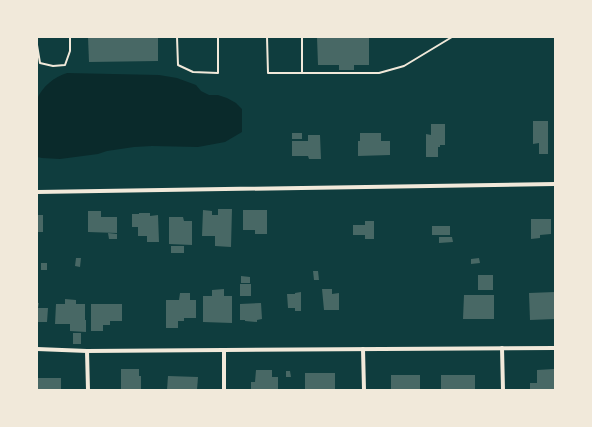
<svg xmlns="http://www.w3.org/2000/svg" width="592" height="427" font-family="Rubik,sans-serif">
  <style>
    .water { fill: #0a2a2b }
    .building { fill: #486865 }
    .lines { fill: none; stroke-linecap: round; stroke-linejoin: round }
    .service { stroke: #f1e9da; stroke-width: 2 }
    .minor { stroke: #f1e9da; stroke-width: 4 }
  </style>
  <rect width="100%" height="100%" fill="#0f3d3e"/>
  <!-- water -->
  <path class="water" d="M67 73 159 75 177 78 196 85 201 91 209 95H218L227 98 236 103 242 109V132L225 142 198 147 152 146 134 147 107 151 98 154 60 159 42 158 37 157C37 147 35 105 37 99 43 86 54 77 67 73Z"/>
  <!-- building -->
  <g class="building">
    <path d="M88 37H158V61L89 62Z"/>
    <path d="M317 37H369V65H354V70H339V65H318Z"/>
    <path d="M533 121H548V154H539V143L533 144Z"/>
    <path d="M431 124H445V145H440V147H438V157H426V134L431 135Z"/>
    <rect x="292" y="133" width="10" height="6"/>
    <path d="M360 133H381V141H390V155L358 156V141H360Z"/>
    <path d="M308 135H320L321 159H309L308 156H292V141H308Z"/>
    <path d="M218 209H232L231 247 215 246V236H202L203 210 212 211V215H218Z"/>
    <path d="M243 210H267V234H255V230H243Z"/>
    <path d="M88 211H101V217H117V233L88 232Z"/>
    <path d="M139 213H150V216L158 215 159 242H147V236H138V227H132V214H139Z"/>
    <rect x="37" y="215" width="6" height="17"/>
    <path d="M169 217H183L184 221H192V245L169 244Z"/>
    <path d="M531 219H551V234L540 235V238L531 239Z"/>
    <path d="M365 221H374V239H365V235H353V225H365Z"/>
    <rect x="432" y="226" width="18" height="9"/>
    <path d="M108 233 117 234V239H109Z"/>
    <path d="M439 237H452L453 242 439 243Z"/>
    <rect x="171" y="246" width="13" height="7"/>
    <path d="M76 258H81L80 267 75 266Z"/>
    <path d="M479 258 480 263 471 264V259Z"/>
    <rect x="41" y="263" width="6" height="7"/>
    <path d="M313 271H318L319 280H314Z"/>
    <rect x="478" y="275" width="15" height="15"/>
    <path d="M241 276 250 277V283H241Z"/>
    <rect x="240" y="284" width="11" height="12"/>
    <path d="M224 289V296H232V323L203 322V296H212V290Z"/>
    <path d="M322 289H332V294L339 293V310H324Z"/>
    <path d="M301 292V311H295V308H288L287 294H295V293Z"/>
    <path d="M555 292V319L530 320 529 293Z"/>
    <path d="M180 293H190V300H196V318H184V321H178V328H166V300H187H179Z"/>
    <path d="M464 295H494V319H463Z"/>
    <path d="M65 299 76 300V304H85V320H86V332L70 331V324H55L56 304H65Z"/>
    <path d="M37 303H39L38 308H48L47 322H37Z"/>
    <path d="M261 303 262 319 257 320V322L245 321V320H240V304Z"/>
    <path d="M91 304H122V321H110V325H103V331H91Z"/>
    <rect x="73" y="333" width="8" height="11"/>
    <path d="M121 369H139V376H141V390H121Z"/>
    <path d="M554 369 555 390H530V383H537V370Z"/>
    <path d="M256 370H272V377H278V390H251V382H255Z"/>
    <path d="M286 371H290L291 377H286Z"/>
    <rect x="305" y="373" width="30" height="17"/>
    <rect x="391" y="375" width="29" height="15"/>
    <rect x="441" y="375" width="34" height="15"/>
    <path d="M168 376 198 377 197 390H167Z"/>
    <rect x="37" y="378" width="24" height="12"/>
  </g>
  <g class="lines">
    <!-- service -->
    <g class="service">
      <path d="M177 37 178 65 193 72 218 73V37"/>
      <path d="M267 37 268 73H379L404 66 452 37"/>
      <path d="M37 45 40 63 53 66 65 65 70 51V37"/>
      <path d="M302 73V37"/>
    </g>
    <!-- minor -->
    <g class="minor">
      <path d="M37 192 555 184"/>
      <path d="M502 348 503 390"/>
      <path d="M37 349 87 351 224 350 555 348"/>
      <path d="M363 349 364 390"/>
      <path d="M224 350V390"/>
      <path d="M87 351 88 390"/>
    </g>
  </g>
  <!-- border -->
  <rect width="592" height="427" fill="none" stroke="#f1e9da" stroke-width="76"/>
</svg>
